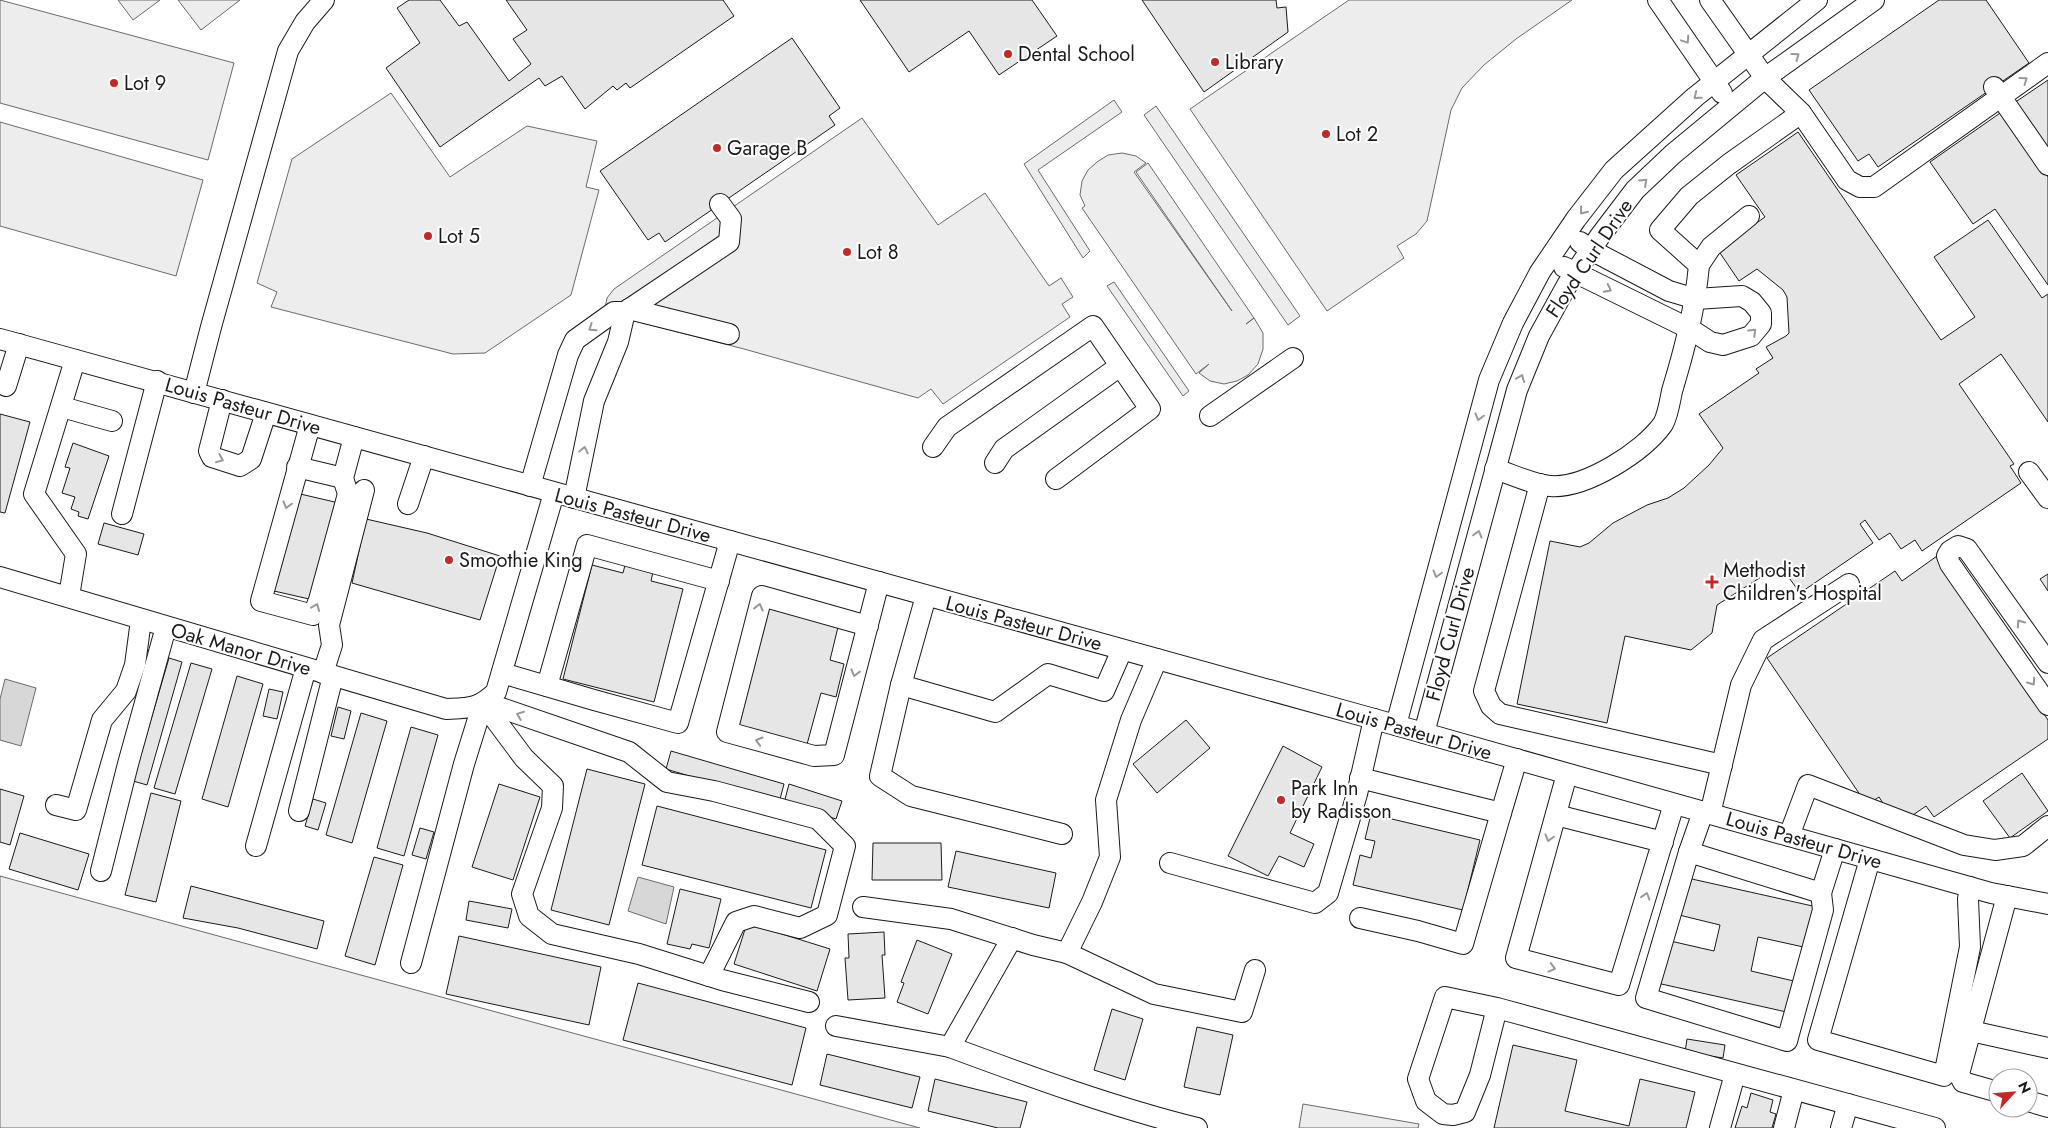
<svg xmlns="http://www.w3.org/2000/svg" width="2048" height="1128" font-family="Jost,sans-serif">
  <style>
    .built { fill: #ededed; stroke: #6a6a6a }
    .water { fill: #d7d7d7; stroke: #6a6a6a }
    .building { fill: #e6e6e6; stroke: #1a1a1a }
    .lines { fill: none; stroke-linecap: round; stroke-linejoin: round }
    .minor-casing { stroke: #1a1a1a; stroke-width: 22 }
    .minor { stroke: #fff; stroke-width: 20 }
    .oneway { stroke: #989898 }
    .poi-dot { fill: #c62828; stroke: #fff; stroke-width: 2 }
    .labels { text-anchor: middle; stroke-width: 4; stroke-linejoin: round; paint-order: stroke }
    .poi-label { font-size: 20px; fill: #1a1a1a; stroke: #fff; text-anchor: start }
    .street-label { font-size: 20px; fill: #1a1a1a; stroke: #fff }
  </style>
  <rect width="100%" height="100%" fill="#fff"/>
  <!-- built -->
  <g class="built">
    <path d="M0 0 234 63 208 160 0 103Z"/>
    <path d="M118 0H160L133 20Z"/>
    <path d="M178 0H240L201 30Z"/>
    <path d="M1349 0H1572L1516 39 1484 65 1462 88 1451 110 1427 221 1416 234 1397 246 1404 258 1327 311 1190 109Z"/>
    <path d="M391 93 450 177 527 126 597 141 586 187 599 190 571 295 485 353 453 354 271 307 277 292 257 283 292 159Z"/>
    <path d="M1114 100 1122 112 1038 170 1090 251 1083 258 1024 164Z"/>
    <path d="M1156 106 1300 316 1288 325 1144 115Z"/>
    <path d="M862 118 938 225 985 193 1049 286 1061 278 1073 297 1062 304 1070 317 943 404 931 389 918 398 744 349 604 313 607 298 614 289Z"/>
    <path d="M0 122 203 180 176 276 0 226Z"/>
    <path d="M1122 153 1136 156 1146 163 1134 172 1232 311 1136 172 1148 163 1254 318 1246 324 1254 318 1263 333V349L1258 364 1248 375 1237 381 1224 384 1210 381 1199 373 1209 364 1196 374 1082 208 1085 206 1080 195 1082 181 1088 170 1097 162 1108 155Z"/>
    <path d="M1114 282 1189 391 1183 396 1107 286Z"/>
    <path d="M0 876 83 899 920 1128H0Z"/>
    <path d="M1303 1104 1419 1124 1418 1128H1299Z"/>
  </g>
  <!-- water -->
  <g class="water">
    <path d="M5 679 36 688 21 746 0 740V699Z"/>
    <path d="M638 877 674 887 666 924 628 911Z"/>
  </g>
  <!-- building -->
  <g class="building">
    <path d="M409 0H440L459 26 467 22 509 81 531 64 513 39 527 30 506 0H723L734 16 630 88 626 83 617 90 613 86 585 109 562 76 545 86 539 78 440 147 386 68 420 43 397 8Z"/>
    <path d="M860 0H1032L1057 36 999 75 969 31 909 72Z"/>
    <path d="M1142 0H1276L1277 8 1286 7 1288 32 1204 92Z"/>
    <path d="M1939 0H1986L2029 63 1878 167 1869 154 1858 161 1809 90Z"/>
    <path d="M792 38 840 108 829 116 835 125 665 242 659 233 648 240 600 171Z"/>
    <path d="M2048 80V152L2014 103Z"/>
    <path d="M2003 111 2048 177V285L1995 209 1973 224 1930 162Z"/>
    <path d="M1798 132 1941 340 1975 317 1934 257 1988 220 2042 298 2048 294V422L2001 354 1959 384 2014 464 2010 466 2021 483 1922 551 1915 540 1901 549 1890 533 1879 540 1865 520 1860 524 1873 543 1800 593 1782 568 1769 572 1717 605 1712 633 1691 650 1625 636 1607 723 1517 704 1550 541 1580 547 1589 543 1613 523 1647 505 1668 498 1684 488 1709 465 1723 448 1699 414 1759 373 1756 369 1773 358 1766 347 1786 336 1789 333 1787 297 1783 290 1757 269 1739 281 1718 250 1765 217 1736 175Z"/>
    <path d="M0 414 30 422 5 513 0 512Z"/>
    <path d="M73 443 109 456 88 519 78 516 79 512 71 509 75 497 62 493 70 468 65 467Z"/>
    <path d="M296 493 339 503 318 601 274 591Z"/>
    <path d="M366 519 427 533 500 556 480 620 352 583Z"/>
    <path d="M104 523 144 534 138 555 98 544Z"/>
    <path d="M1937 556 2048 720V739L1934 817 1926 806 1913 815 1888 811 1879 797 1867 805 1767 658 1895 571 1902 581Z"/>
    <path d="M592 565 623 573 625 565 653 572 651 581 683 589 654 702 563 679Z"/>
    <path d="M2048 574V591L2040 579Z"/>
    <path d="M768 608 838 627 830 660 844 664 836 697 821 693 806 748 736 730Z"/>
    <path d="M169 658 182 662 147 785 133 781Z"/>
    <path d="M191 663 212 669 175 794 154 788Z"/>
    <path d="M237 676 263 684 228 807 202 799Z"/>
    <path d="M269 689 283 692 277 719 263 716Z"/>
    <path d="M338 707 351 711 344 739 331 736Z"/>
    <path d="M361 713 387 721 352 843 326 835Z"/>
    <path d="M1186 720 1210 748 1157 793 1133 764Z"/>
    <path d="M411 727 438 735 404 856 377 848Z"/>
    <path d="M1283 746 1322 767 1290 833 1314 844 1304 867 1279 856 1268 876 1228 856Z"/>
    <path d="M671 751 784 784 779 803 666 769Z"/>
    <path d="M587 769 645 784 609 925 551 910Z"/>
    <path d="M2022 773 2048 811 2010 838 1983 801Z"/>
    <path d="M499 784 540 797 513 880 472 867Z"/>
    <path d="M789 784 842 801 836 819 784 803Z"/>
    <path d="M0 789 24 796 10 845 0 842Z"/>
    <path d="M151 793 181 801 156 902 125 895Z"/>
    <path d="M313 799 326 803 318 830 305 826Z"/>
    <path d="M657 806 826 850 811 908 642 865Z"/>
    <path d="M1371 814 1480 840 1463 910 1353 885 1360 855 1371 858 1375 841 1365 839Z"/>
    <path d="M420 828 434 832 426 859 412 855Z"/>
    <path d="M20 833 89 854 78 890 9 869Z"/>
    <path d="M873 843H941L942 880H872Z"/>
    <path d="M956 851 1056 873 1049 908 948 887Z"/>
    <path d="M374 857 403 865 375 965 345 956Z"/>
    <path d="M1683 877 1817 907 1808 948 1758 937 1751 971 1798 982 1791 1013 1657 983 1666 940 1714 951 1720 925 1675 914Z"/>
    <path d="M191 886 324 921 317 949 238 928 183 918Z"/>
    <path d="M680 889 721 899 709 948 692 944 690 949 667 944Z"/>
    <path d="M469 901 512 909 508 928 466 920Z"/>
    <path d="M747 923 830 949 817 991 734 964Z"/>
    <path d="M884 932 885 955H882L885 998 848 1000 845 958H849L848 934Z"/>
    <path d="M459 936 601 967 589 1025 446 994Z"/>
    <path d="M917 940 952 954 928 1014 897 1002 904 983 901 982Z"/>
    <path d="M638 983 806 1028 792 1085 623 1040Z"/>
    <path d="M1112 1009 1143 1019 1125 1080 1094 1070Z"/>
    <path d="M1197 1027 1233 1035 1220 1095 1184 1087Z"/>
    <path d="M1687 1039 1725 1045 1723 1058 1685 1052Z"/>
    <path d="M1513 1045 1577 1060 1565 1111 1629 1126 1640 1079 1695 1092 1686 1128H1494Z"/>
    <path d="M827 1054 920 1077 912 1108 820 1085Z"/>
    <path d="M935 1079 1027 1102 1020 1128H998L928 1111Z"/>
    <path d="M1751 1093 1773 1100 1770 1112 1776 1114 1772 1128H1735L1742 1106 1747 1108Z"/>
  </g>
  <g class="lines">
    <!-- minor casing -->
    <g class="minor-casing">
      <g id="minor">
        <path d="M1658 0 1722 93"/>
        <path d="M1710 0 1765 78 1801 113 1847 180 1860 187H1874L2048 63"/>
        <path d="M1994 87 2048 165"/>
        <path d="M1699 265 1711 247 1749 216"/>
        <path d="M1564 267 1690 329 1710 342 1723 345 1751 336 1761 324V313L1752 302 1742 296 1696 299 1669 291 1591 250 1580 242"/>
        <path d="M629 309 729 334"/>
        <path d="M0 339 1374 719 1991 893 2048 904"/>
        <path d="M6 386 19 344"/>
        <path d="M194 393 211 327 288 51 305 22 324 0"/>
        <path d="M222 400 209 451 212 457 240 466 251 459 266 413"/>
        <path d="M62 407 112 421"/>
        <path d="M1210 416 1293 358"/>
        <path d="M310 425 261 601 313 615 319 600 348 494 343 478 354 437"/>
        <path d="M933 447 947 427 1093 326 1150 409 1056 479"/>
        <path d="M995 463 1004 449 1120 366"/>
        <path d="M297 467 343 478"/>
        <path d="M1495 469C1511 474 1534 485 1550 486 1585 489 1643 452 1663 424 1668 415 1670 401 1672 391 1685 348 1695 309 1699 265L1660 230 1689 196 1729 164 1801 113"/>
        <path d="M2029 472 2048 498"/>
        <path d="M1540 484 1484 691 1491 706 1500 714 1722 765"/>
        <path d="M530 486 568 355 575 340 614 312H625L729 242 731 219 720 204"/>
        <path d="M574 498 594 401 618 342 625 312"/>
        <path d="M408 504 424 456"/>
        <path d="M122 514 157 381"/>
        <path d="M0 577 446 709C470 708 478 709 496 692L554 493"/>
        <path d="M69 596 76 554 34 494 75 360"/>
        <path d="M926 596 901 685 995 712 1048 674 1104 691 1122 650"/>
        <path d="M868 626 762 596 727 732 814 756 834 755 879 582"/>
        <path d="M2048 663 1967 549 1958 546 1950 551 1947 556 1950 564 2048 705"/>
        <path d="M323 673 332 645 329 625 364 490"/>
        <path d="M502 673 594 700 678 723 730 541"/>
        <path d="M901 685 880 776 911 796 1062 834"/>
        <path d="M547 686 587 545 719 581"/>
        <path d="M483 703 498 707 629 752 667 782 714 791 818 819 845 846 827 915 800 928 754 916 736 922 709 976"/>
        <path d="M483 703 524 758 553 786 552 808 522 894 529 916 552 934 639 954 722 980 809 1002"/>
        <path d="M1396 725 1489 380 1513 323 1540 272 1576 219 1614 170 1695 97 1817 0"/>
        <path d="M1424 733 1517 390 1539 336 1567 285 1600 236 1635 190 1673 154 1765 78 1874 0"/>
        <path d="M1567 774 1516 958 1619 985 1674 804"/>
        <path d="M1360 778 1501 813 1517 759"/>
        <path d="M56 805 76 810 102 720 126 691 135 665 141 620"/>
        <path d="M299 811 333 676"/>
        <path d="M1703 812 1689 852 1821 893 1835 849"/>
        <path d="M1710 814 1741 685 1763 640 1849 584"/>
        <path d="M1556 815 1663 842"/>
        <path d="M1789 836 1808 785 1964 845 1995 850 2023 846 2048 826"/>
        <path d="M256 846 306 668"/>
        <path d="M1689 852 1646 998 1787 1041 1823 910 1821 893"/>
        <path d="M1870 859 1818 1040 1944 1076 1970 947 1968 899 1970 887"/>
        <path d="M1170 863 1315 903 1328 893 1357 794 1374 719"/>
        <path d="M101 871 128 764 166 627"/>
        <path d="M863 907 951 919 1033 945 1067 953 1092 902 1110 857 1106 800 1131 720 1157 659"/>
        <path d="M1360 918 1418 931 1463 944 1501 813"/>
        <path d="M1067 953 1154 994 1242 1012 1255 970"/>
        <path d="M411 963 464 764 483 703"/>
        <path d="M1497 1008 1480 1075 1465 1112 1453 1115 1443 1114 1426 1101 1418 1079 1445 997 1497 1008 1935 1128"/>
        <path d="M836 1026 950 1047 1012 938"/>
        <path d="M1971 1031 2048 1048"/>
        <path d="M950 1047C1031 1077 1113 1107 1197 1128"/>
        <path d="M1998 1092 1963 1082 1959 1074 2007 896"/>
        <path d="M2028 1101 2048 1107"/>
        <path d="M1720 1128 1735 1074"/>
        <path d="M1784 1128 1794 1090"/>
        <path d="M1841 1128 1848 1104"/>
      </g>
    </g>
    <!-- minor -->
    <use href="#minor" class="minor"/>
  </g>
  <!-- one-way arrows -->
  <defs><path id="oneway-chevron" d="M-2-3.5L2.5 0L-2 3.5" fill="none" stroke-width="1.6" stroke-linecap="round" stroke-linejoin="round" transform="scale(1.25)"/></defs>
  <g class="oneway">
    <use href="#oneway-chevron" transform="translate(1686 40) rotate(56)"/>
    <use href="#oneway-chevron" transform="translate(1796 56) rotate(-36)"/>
    <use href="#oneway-chevron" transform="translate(2024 80) rotate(-36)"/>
    <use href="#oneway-chevron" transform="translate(1697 96) rotate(141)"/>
    <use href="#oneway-chevron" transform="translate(1644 182) rotate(-43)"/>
    <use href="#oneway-chevron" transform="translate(1583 211) rotate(128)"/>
    <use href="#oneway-chevron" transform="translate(1608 289) rotate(27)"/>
    <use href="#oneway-chevron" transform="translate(592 328) rotate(145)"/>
    <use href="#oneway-chevron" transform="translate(1753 332) rotate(-44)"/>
    <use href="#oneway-chevron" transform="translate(1521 378) rotate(-68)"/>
    <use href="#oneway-chevron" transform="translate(1479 417) rotate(105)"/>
    <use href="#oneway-chevron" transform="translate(584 450) rotate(-78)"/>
    <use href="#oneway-chevron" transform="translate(220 459) rotate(22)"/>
    <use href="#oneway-chevron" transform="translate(287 505) rotate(105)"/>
    <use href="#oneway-chevron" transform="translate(1478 534) rotate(-75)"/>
    <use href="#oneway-chevron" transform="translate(1437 574) rotate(105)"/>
    <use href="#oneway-chevron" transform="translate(316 607) rotate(-68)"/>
    <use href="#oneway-chevron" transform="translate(759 607) rotate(-76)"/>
    <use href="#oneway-chevron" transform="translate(2020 623) rotate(-125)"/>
    <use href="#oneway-chevron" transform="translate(855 673) rotate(104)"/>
    <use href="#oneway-chevron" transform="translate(2032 682) rotate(55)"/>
    <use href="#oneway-chevron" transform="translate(520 715) rotate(-159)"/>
    <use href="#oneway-chevron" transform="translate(759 741) rotate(-164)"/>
    <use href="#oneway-chevron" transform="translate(1549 838) rotate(106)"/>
    <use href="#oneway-chevron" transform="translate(1646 896) rotate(-73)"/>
    <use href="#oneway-chevron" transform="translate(1552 968) rotate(15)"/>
  </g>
  <!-- markers -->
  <g class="poi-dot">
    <circle cx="1008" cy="54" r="5"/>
    <circle cx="1215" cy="62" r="5"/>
    <circle cx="114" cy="83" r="5"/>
    <circle cx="1326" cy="134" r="5"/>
    <circle cx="717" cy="148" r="5"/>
    <circle cx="428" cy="236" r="5"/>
    <circle cx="847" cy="252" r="5"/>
    <circle cx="449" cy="560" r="5"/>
    <path d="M1709.5 574.5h5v5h5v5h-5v5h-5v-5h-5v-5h5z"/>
    <circle cx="1281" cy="800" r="5"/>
  </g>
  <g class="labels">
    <!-- poi labels -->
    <g class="poi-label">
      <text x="1018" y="61">Dental School</text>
      <text x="1225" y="69">Library</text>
      <text x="124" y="90">Lot 9</text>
      <text x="1336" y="141">Lot 2</text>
      <text x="727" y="155">Garage B</text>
      <text x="438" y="243">Lot 5</text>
      <text x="857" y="259">Lot 8</text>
      <text x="459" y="567">Smoothie King</text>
      <text x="1723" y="577">Methodist<tspan x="1723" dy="23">Children's Hospital</tspan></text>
      <text x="1291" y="795">Park Inn<tspan x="1291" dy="23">by Radisson</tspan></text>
    </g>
    <!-- street labels -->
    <g class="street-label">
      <text transform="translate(1589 258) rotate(-56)" y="7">Floyd Curl Drive</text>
      <text transform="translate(243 406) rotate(16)" y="7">Louis Pasteur Drive</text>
      <text transform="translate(633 515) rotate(15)" y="7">Louis Pasteur Drive</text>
      <text transform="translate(1024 623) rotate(15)" y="7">Louis Pasteur Drive</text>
      <text transform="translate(1450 634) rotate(-75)" y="7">Floyd Curl Drive</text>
      <text transform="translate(241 649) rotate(16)" y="7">Oak Manor Drive</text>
      <text transform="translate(1414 731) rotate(16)" y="7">Louis Pasteur Drive</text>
      <text transform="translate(1804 840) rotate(16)" y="7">Louis Pasteur Drive</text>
    </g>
  </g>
  <!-- north arrow -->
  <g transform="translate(2013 1093) rotate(64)"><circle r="24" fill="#ffffff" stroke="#a3a3a3"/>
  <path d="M0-4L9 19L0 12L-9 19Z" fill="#c62828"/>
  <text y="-8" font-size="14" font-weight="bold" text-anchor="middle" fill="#1a1a1a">N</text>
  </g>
</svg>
